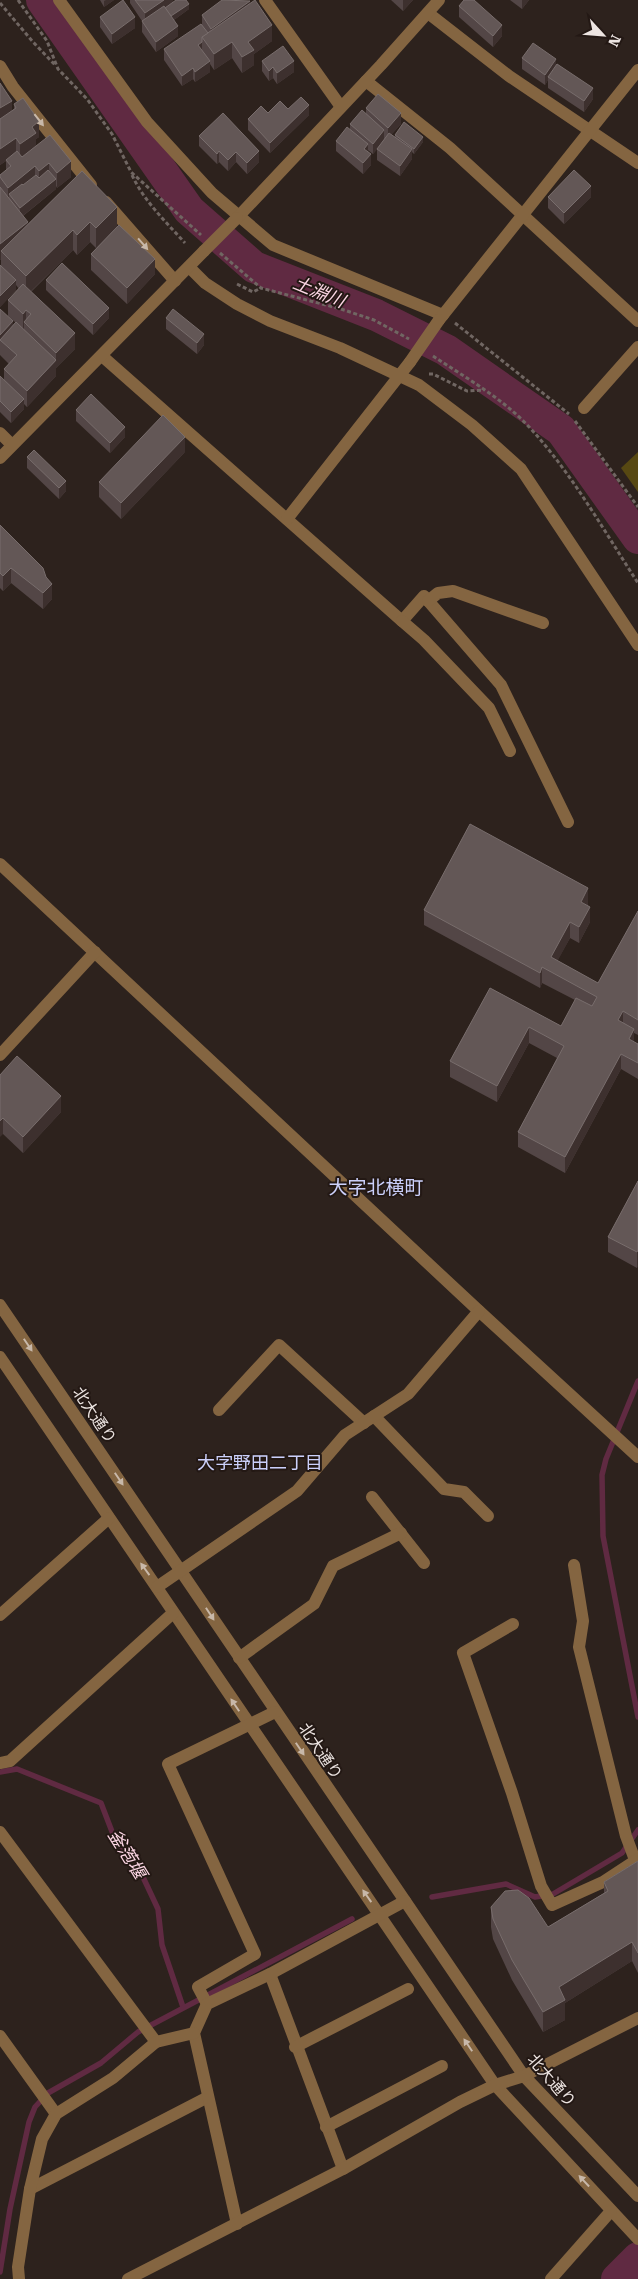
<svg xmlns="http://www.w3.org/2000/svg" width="638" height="2279" font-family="'Roboto Serif','Noto Sans JP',serif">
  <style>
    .green { fill: #574812 }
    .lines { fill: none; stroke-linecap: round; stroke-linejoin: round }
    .stream { stroke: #602a42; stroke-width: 5.5 }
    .river { stroke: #602a42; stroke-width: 32 }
    .path { stroke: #706662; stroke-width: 3; stroke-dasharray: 4 2.5; stroke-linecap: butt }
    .minor { stroke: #846541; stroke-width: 12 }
    .minor-bridge { stroke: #846541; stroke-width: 12 }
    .wall { fill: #534646 }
    .shaded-wall { fill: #3d302e }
    .building { fill: #635756; stroke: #786d6c }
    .oneway { fill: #c8b8a9 }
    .labels { text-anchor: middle; stroke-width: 4; stroke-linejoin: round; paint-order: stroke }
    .street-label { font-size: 16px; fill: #ece4e1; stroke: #231814 }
    .water-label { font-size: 18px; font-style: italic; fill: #fdd7e5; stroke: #231814 }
    .neighbourhood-label { font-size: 18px; fill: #cbd0fb; stroke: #231814 }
    .quarter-label { font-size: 19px; fill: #cbd0fb; stroke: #231814 }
  </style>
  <rect width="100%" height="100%" fill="#2d221d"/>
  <!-- green -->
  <path class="green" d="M638 452V492L621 468Z"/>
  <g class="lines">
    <!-- stream -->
    <g class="stream">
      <path d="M638 1381 606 1459 602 1475 603 1536 638 1717"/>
      <path d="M0 1772 17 1769 101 1803 116 1842 135 1860 158 1909 162 1945 183 2007"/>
      <path d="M432 1897 506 1884 535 1897 553 1894 622 1853 638 1830"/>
      <path d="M0 2272 10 2209 29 2122 35 2107 48 2093 101 2063 138 2032 352 1919"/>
    </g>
    <!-- river -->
    <g class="river">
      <path d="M42 0 189 210 254 267 376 315 446 350 561 430 638 538"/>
      <path d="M617 2279 638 2258"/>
    </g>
    <!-- path -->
    <g class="path">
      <path d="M18 0 47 41 58 69 87 99 112 134 131 172 201 235"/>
      <path d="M0 3 33 42 56 66"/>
      <path d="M132 175C144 201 165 221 185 243"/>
      <path d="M220 253 261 288 341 309 374 320 409 339"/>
      <path d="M237 284 253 292 261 288"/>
      <path d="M455 323 569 414"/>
      <path d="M433 356C466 378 504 399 531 429 573 475 604 531 638 583"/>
      <path d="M429 374H433L467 391 484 390"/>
      <path d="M575 421 638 507"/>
    </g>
    <!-- minor -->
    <g class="minor">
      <path d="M59 0 147 122 212 193 273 245 443 315"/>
      <path d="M265 0 341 107"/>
      <path d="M428 13 509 76 638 163"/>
      <path d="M0 66 13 87 91 185"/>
      <path d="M366 81 450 148 638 321"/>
      <path d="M106 202 175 281"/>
      <path d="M237 218 381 65 439 0"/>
      <path d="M189 267 205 283 237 304 270 321 340 348 419 385 472 425 521 469 638 645"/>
      <path d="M439 320 638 70"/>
      <path d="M102 356 402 621 424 596 501 685 568 822"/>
      <path d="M584 408 638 347"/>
      <path d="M0 433 12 445"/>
      <path d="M0 458 204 251"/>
      <path d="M287 519 410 362"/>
      <path d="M428 601 438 593 453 591 543 623"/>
      <path d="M402 621 424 640 489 708 510 751"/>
      <path d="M0 864 479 1311 638 1457"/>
      <path d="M0 1055 95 952"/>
      <path d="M0 1305 524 2076 638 2196"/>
      <path d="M0 1357 495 2085 638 2239"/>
      <path d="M219 1410 279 1345 364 1423"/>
      <path d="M374 1416 444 1489 464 1492 488 1516"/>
      <path d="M372 1497 424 1563"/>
      <path d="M574 1565 583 1621 579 1647 626 1836 635 1860"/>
      <path d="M157 1587 297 1491 345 1435 408 1394 479 1311"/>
      <path d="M0 1615 109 1518"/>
      <path d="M513 1624 463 1653 512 1793 541 1886 552 1905 603 1882 638 1859"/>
      <path d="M239 1658 314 1604 333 1566 401 1533"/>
      <path d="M0 1763 10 1761 173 1613"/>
      <path d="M0 1832 156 2042"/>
      <path d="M270 1974 343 2169"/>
      <path d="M207 2004 198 1987 255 1954 168 1764 275 1712"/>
      <path d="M0 2036 56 2114"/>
      <path d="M295 2047 408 1989"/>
      <path d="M326 2127 442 2066"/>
      <path d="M30 2189 208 2097"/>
      <path d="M237 2224 194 2033 207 2004 270 1974 405 1901"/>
      <path d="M19 2279 18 2267 30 2189 42 2139 56 2114 113 2078 156 2042 194 2033"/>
      <path d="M128 2279 343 2169 460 2102 495 2085 524 2076 638 2018"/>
      <path d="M551 2279 611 2211"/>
    </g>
    <!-- minor-bridge -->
    <g class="minor-bridge">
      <path d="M204 251 237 218"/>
      <path d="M410 362 439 320"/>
    </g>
  </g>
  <!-- wall -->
  <g class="wall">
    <path d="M100 0H114L104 7Z"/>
    <path d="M130 0H173V2L189 9 174 20 178 36 156 52 142 32V21L130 3Z"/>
    <path d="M391 0H413L403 11Z"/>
    <path d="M510 0H529L522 9Z"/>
    <path d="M250 3 272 41 254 54V65L242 73 232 58 214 70 210 64V72L195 82 193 79 182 86 164 60V49L202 25V15Z"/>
    <path d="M459 6 502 36 493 47 459 17Z"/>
    <path d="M100 17 135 28 112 44 100 27Z"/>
    <path d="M522 58 556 66 593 99 584 112 548 88V80L545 85 522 69Z"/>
    <path d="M262 61 294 72 277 84 273 78 269 81 262 71Z"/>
    <path d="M0 83 12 111 14 109V104L39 137 36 139V146L71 177 57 188 56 186V189L23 216 28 224 82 171 117 227 155 274 127 304 91 270V254L110 234 96 248 90 242 77 255 73 250 31 292 75 349 56 368V376L27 407 24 404V409L11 423 0 412V376L4 380V369L9 364 0 355V309L13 326 16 323 8 316V300L19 289 16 285V290L0 307V265L1 266V259L0 260V175L6 171V161L0 165Z"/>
    <path d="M366 108 401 124 391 135 395 137V135L423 142 414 154 412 152V159L400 176 377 160V149L379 147 373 154 368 150 371 165 363 174 336 151V141L350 130V124L366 114Z"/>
    <path d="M288 109 309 115 270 153 248 130V119L268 113Z"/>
    <path d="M199 136 259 162 247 174 236 162 228 171 219 162 217 164 199 146Z"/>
    <path d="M548 197H591L564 224 548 208Z"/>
    <path d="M46 280 109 318 93 335 46 290Z"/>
    <path d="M166 318 204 345 197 354 166 329Z"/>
    <path d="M76 410 125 437 110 453 76 421Z"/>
    <path d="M185 452 121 519 99 497V482Z"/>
    <path d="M27 457 66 491 59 499 27 468Z"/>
    <path d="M0 525 52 599 43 609 11 583 3 591 0 588Z"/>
    <path d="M588 904V905L590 922 579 943 570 938 557 961 598 983 638 911V1035L634 1033V1042L638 1044V1079L621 1069 565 1173 518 1147V1132L557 1058 529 1043 497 1102 450 1077V1061L490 988 561 1026 575 1000 542 983 540 988 424 925V910Z"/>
    <path d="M0 1075 61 1112 23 1153 3 1134Z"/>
    <path d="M638 1181V1265L637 1268 608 1252V1237Z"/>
    <path d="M638 1861V1973L632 1961 565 2003V2020L543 2032 512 1980 493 1939 491 1927V1907L548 1927 604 1893V1882Z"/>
  </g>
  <!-- shaded-wall -->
  <g class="shaded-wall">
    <path d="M106 0H114L104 7V1Z"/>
    <path d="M164 0H173V4L145 24V13Z"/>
    <path d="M403 0H413L403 11Z"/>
    <path d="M522 0H529L522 9Z"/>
    <path d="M250 1V11L211 39V29Z"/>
    <path d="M189 4V9L171 22V16Z"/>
    <path d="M135 17V28L112 44V34Z"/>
    <path d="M272 25V41L254 54V65L242 73V57L248 42Z"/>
    <path d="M502 25V36L493 47V36Z"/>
    <path d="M178 26V36L156 52V42Z"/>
    <path d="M202 42V52L198 45Z"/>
    <path d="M232 42V58L214 70V54Z"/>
    <path d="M556 59V70L548 77V80L545 85V75Z"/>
    <path d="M210 61V72L195 82V72Z"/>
    <path d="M294 61V72L277 84V73Z"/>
    <path d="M273 67V78L269 81V71Z"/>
    <path d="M193 68V79L182 86V76Z"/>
    <path d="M593 88V99L584 112V101Z"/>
    <path d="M12 101V116L0 124V108Z"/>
    <path d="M309 105V115L270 153V143Z"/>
    <path d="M401 113V124L388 138V128Z"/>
    <path d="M39 121V137L36 139V149L20 160V144L32 127Z"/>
    <path d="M384 130V141L373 154V144Z"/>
    <path d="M423 137V142L414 154V149Z"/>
    <path d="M16 138V154L0 165V149Z"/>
    <path d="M368 144V155L364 149Z"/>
    <path d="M412 149V159L400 176V166Z"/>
    <path d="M219 151V162L217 164V154Z"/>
    <path d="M259 151V162L247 174V163Z"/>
    <path d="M236 152V162L228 171V160Z"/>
    <path d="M371 154V165L363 174V163Z"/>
    <path d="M71 161V177L57 188V173Z"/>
    <path d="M49 163V178L39 187V171Z"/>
    <path d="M35 166V182L9 194 8 203V188Z"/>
    <path d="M56 179V189L20 218V208Z"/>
    <path d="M591 186V197L564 224V213Z"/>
    <path d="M117 207V227L96 248V228Z"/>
    <path d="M28 222V237L1 251V259L0 260V244Z"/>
    <path d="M90 222V242L77 255V235Z"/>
    <path d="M73 230V250L26 296V276Z"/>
    <path d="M155 259V274L127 304V288Z"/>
    <path d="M16 280V290L0 307V296Z"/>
    <path d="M109 308V318L93 335V324Z"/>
    <path d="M26 310V325L24 322V328L23 330V314Z"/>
    <path d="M13 321V337L0 340V350V335Z"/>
    <path d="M75 333V349L56 368V376L27 407V391L56 361V353Z"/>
    <path d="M204 334V345L197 354V343Z"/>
    <path d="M24 399V409L11 423V412Z"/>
    <path d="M125 427V437L110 453V443Z"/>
    <path d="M185 437V452L121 519V503Z"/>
    <path d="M66 481V491L59 499V488Z"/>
    <path d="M11 568V583L3 591V576Z"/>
    <path d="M52 584V599L43 609V593Z"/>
    <path d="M588 888V904L581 917V902Z"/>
    <path d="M590 907V922L579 943V927Z"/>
    <path d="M570 922V938L551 973V957Z"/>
    <path d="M542 967V983L540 988V973Z"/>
    <path d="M623 1011V1027L618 1020Z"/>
    <path d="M529 1027V1043L497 1102V1086Z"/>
    <path d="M634 1029V1044L629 1039Z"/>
    <path d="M621 1054V1069L565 1173V1157Z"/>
    <path d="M61 1096V1112L23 1153V1137Z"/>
    <path d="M3 1118V1134L0 1137V1121Z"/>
    <path d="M638 1250V1265L637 1268V1252Z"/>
    <path d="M632 1942V1961L565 2003V2020L543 2032V2012L559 1987Z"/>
  </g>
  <!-- building -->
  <g class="building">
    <path d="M123 0 135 17 112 34 100 17Z"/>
    <path d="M135 0H164L145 13Z"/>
    <path d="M176 0H186L189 4 171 16 165 8Z"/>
    <path d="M222 0 250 1 211 29 202 15Z"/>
    <path d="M255 0 272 25 248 42 254 50 242 57 232 42 214 54 202 37Z"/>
    <path d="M464 0H474L502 25 493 36 459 6Z"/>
    <path d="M164 6 178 26 156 42 142 21Z"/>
    <path d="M201 24 208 33 202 37V42L198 45 210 61 195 72 193 68 182 76 164 49Z"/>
    <path d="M533 43 556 59 545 75 522 58Z"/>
    <path d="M283 46 294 61 277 73 273 67 269 71 262 61Z"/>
    <path d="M557 64 593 88 584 101 548 77Z"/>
    <path d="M0 83 12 101 0 108Z"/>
    <path d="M378 94 401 113 388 128 366 108Z"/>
    <path d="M301 97 309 105 270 143 248 119 261 106 268 113 280 101 288 109Z"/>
    <path d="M23 98 39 121 32 127 36 133 20 144 16 138 0 149V119L16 108 14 104Z"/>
    <path d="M362 110 384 130 373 144 350 124Z"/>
    <path d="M223 113 259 151 247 163 236 152 228 160 219 151 217 154 199 136Z"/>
    <path d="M404 122 423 137 414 149 395 135Z"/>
    <path d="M347 127 368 144 364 149 371 154 363 163 336 141Z"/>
    <path d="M389 133 412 149 400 166 377 149Z"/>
    <path d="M50 135 71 161 57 173 49 163 39 171 35 166 8 188 0 177V175L11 166 6 160 17 151 22 157Z"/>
    <path d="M48 170 56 179 20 208 9 194 22 184 23 185 36 175 39 178Z"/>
    <path d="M574 170 591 186 564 213 548 197Z"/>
    <path d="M82 171 117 207 96 228 90 222 77 235 73 230 26 276 1 251Z"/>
    <path d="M0 187 28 222 0 244Z"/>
    <path d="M119 225 155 259 127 288 91 254Z"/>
    <path d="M62 263 109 308 93 324 46 280Z"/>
    <path d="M0 265 16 280 0 296Z"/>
    <path d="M23 284 75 333 56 353 24 322 31 314 26 310 23 314 8 300Z"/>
    <path d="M0 309 13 321 0 335Z"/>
    <path d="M173 309 204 334 197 343 166 318Z"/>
    <path d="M16 322 56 360 27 391 4 369 17 355 0 340Z"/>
    <path d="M0 376 24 399 11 412 0 401Z"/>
    <path d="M91 394 125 427 110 443 76 410Z"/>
    <path d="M163 415 185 437 121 503 99 482Z"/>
    <path d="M34 450 66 481 59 488 27 457Z"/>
    <path d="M0 525 43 568 46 577 52 584 43 593 11 568 3 576 0 573Z"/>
    <path d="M470 824 588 888 581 902 590 907 579 927 570 922 551 957 598 983 638 911V1020L623 1011 618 1020 634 1029 629 1039 638 1044V1063L621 1054 565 1157 518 1132 564 1046 529 1027 497 1086 450 1061 490 988 561 1026 576 998 592 1006 597 997 542 967 540 973 424 910Z"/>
    <path d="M17 1056 61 1096 23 1137 3 1118 0 1121V1075Z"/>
    <path d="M638 1181V1250L637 1252 608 1237Z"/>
    <path d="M638 1861V1953L632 1942 559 1987 565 2000 543 2012 512 1960 493 1919 491 1907 505 1891 518 1890 529 1898 548 1927 608 1891 604 1882Z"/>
  </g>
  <!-- one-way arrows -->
  <defs><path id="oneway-solid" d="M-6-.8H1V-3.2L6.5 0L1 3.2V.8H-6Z" transform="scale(1.25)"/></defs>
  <g class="oneway">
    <use href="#oneway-solid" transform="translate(39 120) rotate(52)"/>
    <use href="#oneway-solid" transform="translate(143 244) rotate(49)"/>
    <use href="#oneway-solid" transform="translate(28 1345) rotate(56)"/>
    <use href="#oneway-solid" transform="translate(119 1479) rotate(56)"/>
    <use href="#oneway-solid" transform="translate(145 1569) rotate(-126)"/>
    <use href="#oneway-solid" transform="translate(210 1614) rotate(57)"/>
    <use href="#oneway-solid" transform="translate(235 1705) rotate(-124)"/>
    <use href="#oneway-solid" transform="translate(300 1749) rotate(56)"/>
    <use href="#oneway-solid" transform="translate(367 1896) rotate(-125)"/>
    <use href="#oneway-solid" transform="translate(468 2045) rotate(-124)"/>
    <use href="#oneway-solid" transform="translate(584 2181) rotate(-133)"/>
  </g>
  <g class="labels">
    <!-- street labels -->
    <g class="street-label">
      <text transform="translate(95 1415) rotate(56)" y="6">北大通り</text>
      <text transform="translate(321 1751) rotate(56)" y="6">北大通り</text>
      <text transform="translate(552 2080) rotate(49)" y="6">北大通り</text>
    </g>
    <!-- water labels -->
    <g class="water-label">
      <text transform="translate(319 292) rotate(22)" y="6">土淵川</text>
      <text transform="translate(127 1854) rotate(58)" y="6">釜萢堰</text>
    </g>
    <!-- neighbourhood labels -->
    <g class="neighbourhood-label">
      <text x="260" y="1469">大字野田二丁目</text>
    </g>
    <!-- quarter labels -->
    <g class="quarter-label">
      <text x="376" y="1194">大字北横町</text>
    </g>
  </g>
  <!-- north arrow -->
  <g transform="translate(603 35) rotate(116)" stroke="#231814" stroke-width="4" paint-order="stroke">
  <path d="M0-4L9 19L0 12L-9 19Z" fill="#ece4e1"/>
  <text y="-8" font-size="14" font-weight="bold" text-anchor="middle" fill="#ece4e1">N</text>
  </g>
</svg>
